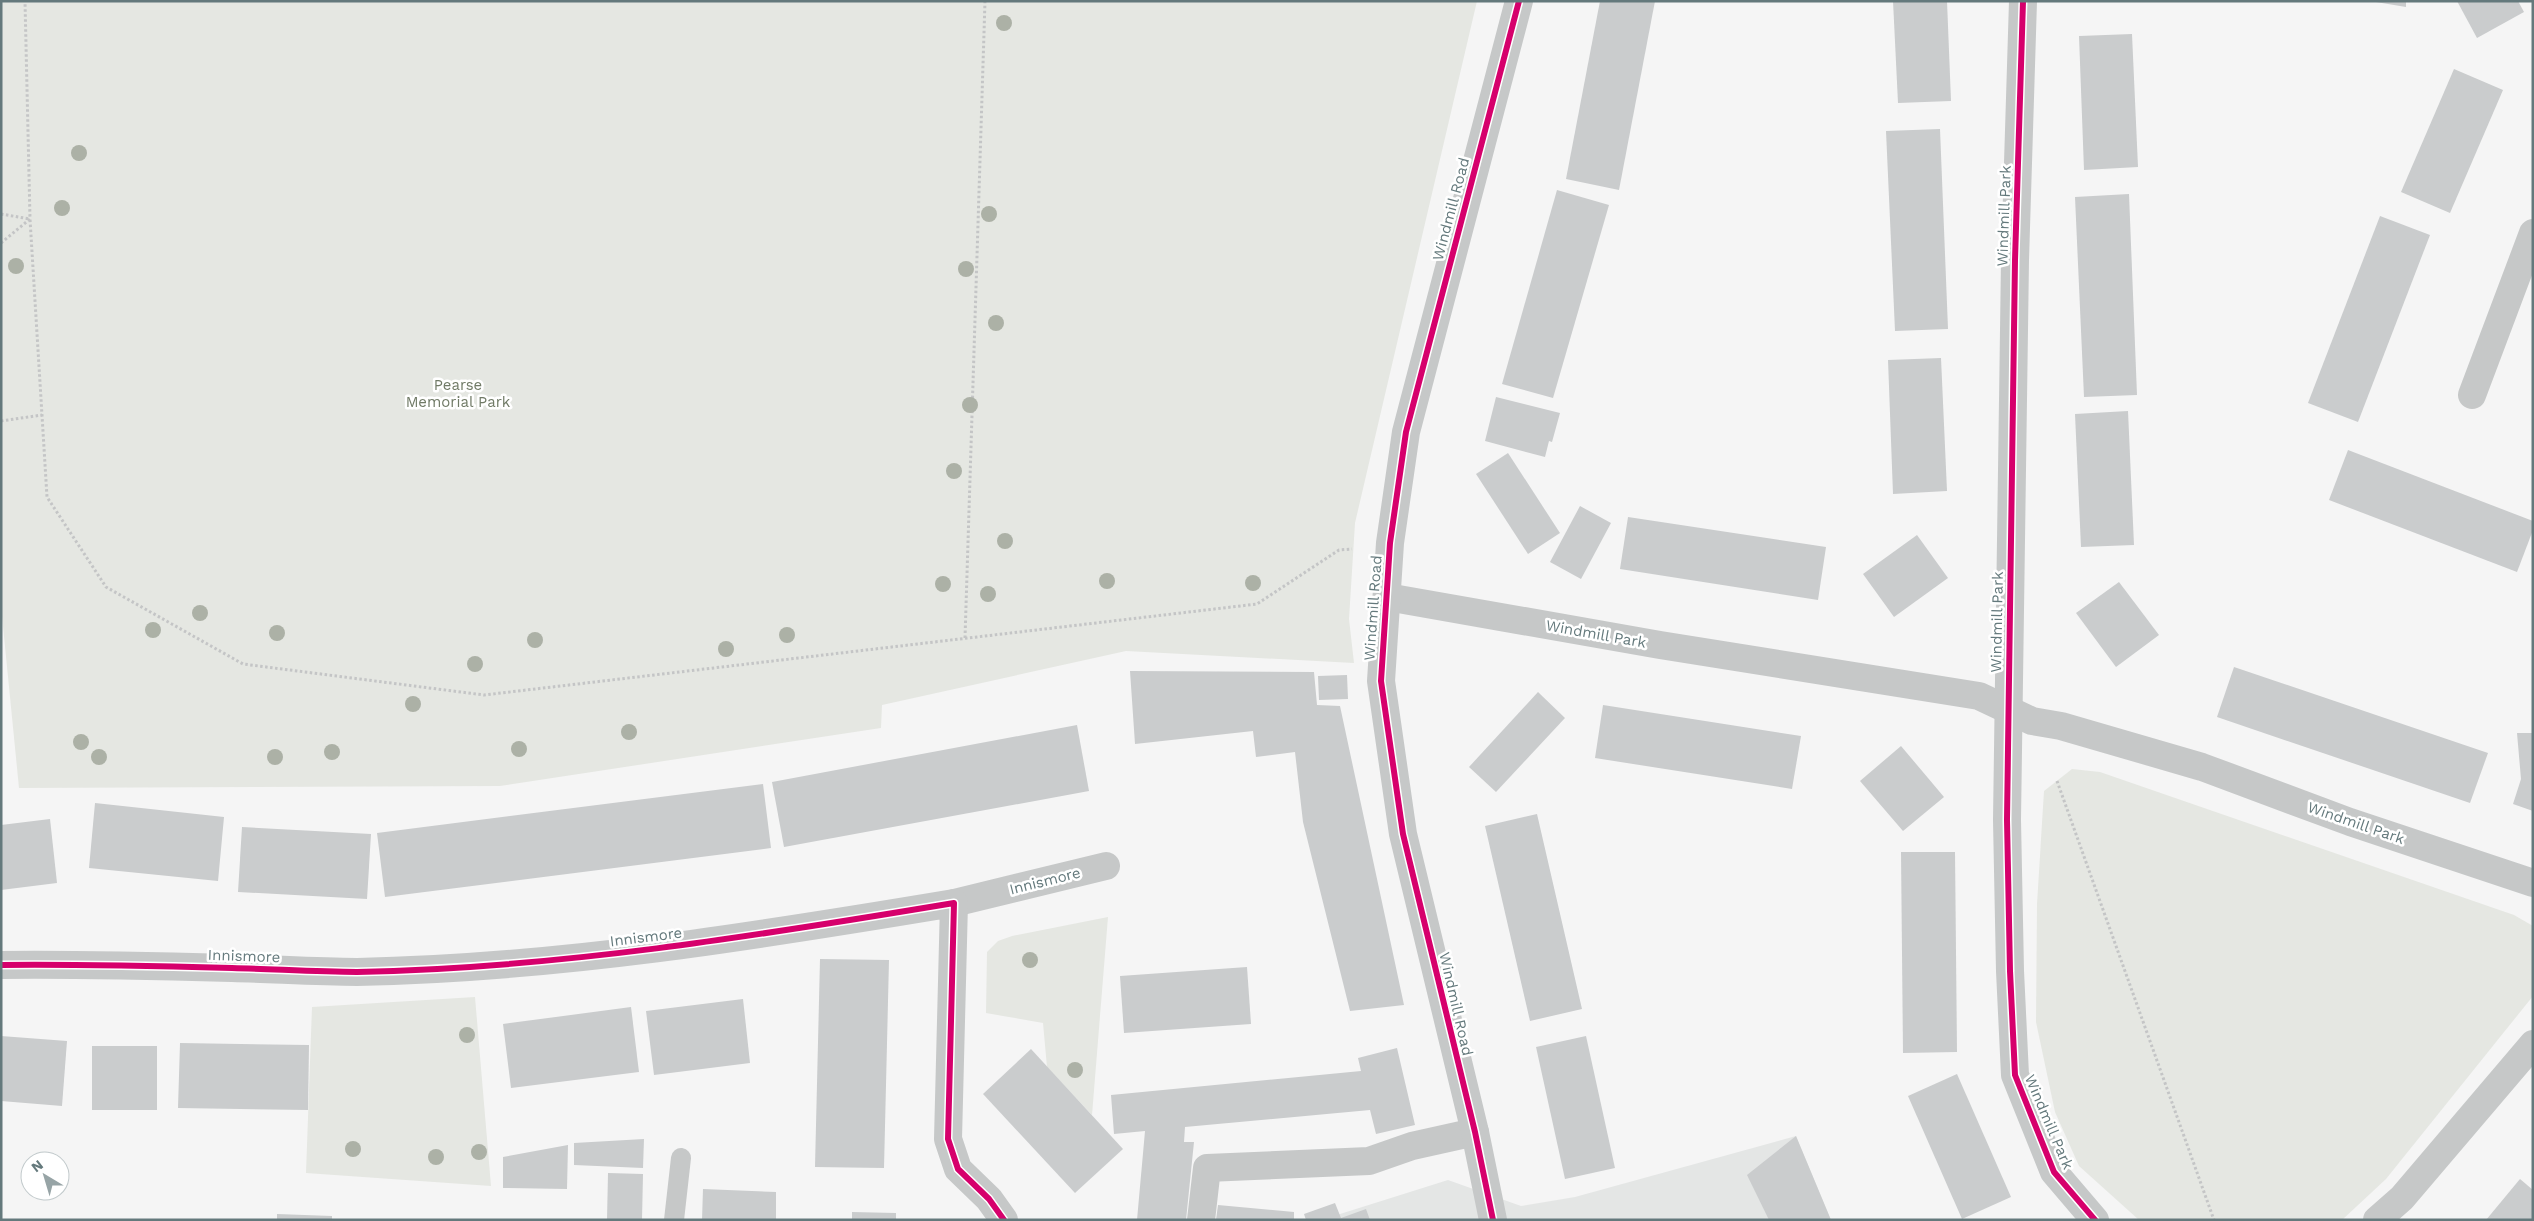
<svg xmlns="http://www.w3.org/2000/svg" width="2534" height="1221" font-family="'Work Sans',sans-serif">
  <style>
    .built { fill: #e4e6e5 }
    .green { fill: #e5e7e2 }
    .building { fill: #cacccd }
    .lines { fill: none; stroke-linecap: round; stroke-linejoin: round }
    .path { stroke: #c4c5c6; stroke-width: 3; stroke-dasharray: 2.5 2.5; stroke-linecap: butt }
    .lane { stroke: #c6c8c8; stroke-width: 20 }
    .street { stroke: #c6c8c8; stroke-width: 28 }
    .cycleway-casing { stroke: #fff; stroke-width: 9 }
    .cycleway { stroke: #d6006c; stroke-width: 6 }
    .tree { fill: #acb1a6 }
    .labels { text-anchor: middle; stroke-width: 5; stroke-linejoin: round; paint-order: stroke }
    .street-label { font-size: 15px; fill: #64797c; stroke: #fff }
    .park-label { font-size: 15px; fill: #707a66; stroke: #fff }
  </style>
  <rect width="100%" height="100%" fill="#f5f5f5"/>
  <!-- built -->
  <path class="built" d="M1796 1136 1831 1220H1321L1448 1180 1521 1206 1575 1197Z"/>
  <!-- green -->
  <g class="green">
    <path d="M1 1H1477L1355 523 1349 619 1354 663 1126 651 882 705 881 728 500 786 19 788 1 606Z"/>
    <path d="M2072 769 2100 772 2514 915 2533 926V996L2386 1179 2342 1220H2139L2079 1166 2055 1112 2036 1022 2037 904 2044 791Z"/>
    <path d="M1108 917 1092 1115 1047 1067 1043 1023 986 1013 987 952 998 941 1012 936Z"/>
    <path d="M475 997 491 1186 306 1173 312 1007Z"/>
  </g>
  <!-- building -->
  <g class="building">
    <path d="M1600 1H1655L1619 190 1566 179Z"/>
    <path d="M1893 1H1947L1951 101 1898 103Z"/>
    <path d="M2370 1H2406V7Z"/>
    <path d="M2457 1H2518L2524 12 2477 38Z"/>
    <path d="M2132 34 2138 167 2084 170 2079 36Z"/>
    <path d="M2454 69 2503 90 2450 213 2401 192Z"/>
    <path d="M1940 129 1948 329 1895 331 1886 131Z"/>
    <path d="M1557 190 1609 205 1553 398 1502 384Z"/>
    <path d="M2129 194 2137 395 2084 397 2075 197Z"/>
    <path d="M2380 216 2430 235 2358 422 2308 403Z"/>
    <path d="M1941 358 1947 491 1893 494 1888 360Z"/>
    <path d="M1496 397 1560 413 1552 442 1549 441 1545 457 1485 441Z"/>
    <path d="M2128 411 2134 545 2081 547 2075 414Z"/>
    <path d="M2348 450 2533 521V530L2517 572 2329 500Z"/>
    <path d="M1508 453 1560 533 1528 554 1476 474Z"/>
    <path d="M1580 506 1611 523 1581 579 1550 562Z"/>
    <path d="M1628 517 1826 547 1818 600 1620 569Z"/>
    <path d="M1917 535 1948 578 1894 617 1863 574Z"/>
    <path d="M2119 582 2159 635 2116 667 2076 613Z"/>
    <path d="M2234 667 2488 753 2470 803 2217 717Z"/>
    <path d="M1130 671 1314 672 1317 705 1340 706 1404 1005 1350 1011 1303 822 1295 752 1256 757 1253 731 1135 744Z"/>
    <path d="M1347 675 1348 699 1319 700 1318 676Z"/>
    <path d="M1538 692 1565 718 1496 792 1469 767Z"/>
    <path d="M1603 705 1801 736 1792 789 1595 758Z"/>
    <path d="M1077 725 1089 791 784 847 772 782Z"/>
    <path d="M2517 733H2533V811L2513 804 2521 779Z"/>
    <path d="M1901 746 1944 797 1903 831 1860 781Z"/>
    <path d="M763 784 771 848 385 897 377 833Z"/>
    <path d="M95 803 224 817 218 881 89 868Z"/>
    <path d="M1537 814 1582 1009 1530 1021 1485 826Z"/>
    <path d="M50 819 57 883 1 890V825Z"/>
    <path d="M242 827 371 834 367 899 238 892Z"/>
    <path d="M1901 852H1955L1957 1052 1903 1053Z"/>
    <path d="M820 959 889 960 884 1168 815 1167Z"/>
    <path d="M1247 967 1251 1024 1124 1033 1120 976Z"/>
    <path d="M743 999 750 1063 654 1075 646 1011Z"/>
    <path d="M631 1007 639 1072 511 1088 503 1024Z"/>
    <path d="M1 1036 67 1041 62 1106 1 1101Z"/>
    <path d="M1586 1036 1615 1168 1565 1179 1536 1047Z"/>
    <path d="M180 1043 309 1045 308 1110 178 1108Z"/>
    <rect x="92" y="1046" width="65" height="64"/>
    <path d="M1397 1048 1415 1125 1376 1134 1370 1110 1185 1127 1184 1142H1194L1186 1220H1137L1145 1131 1114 1134 1111 1095 1361 1071 1358 1058Z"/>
    <path d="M1031 1049 1123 1149 1075 1193 983 1094Z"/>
    <path d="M1957 1074 2011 1197 1962 1219 1908 1096Z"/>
    <path d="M1796 1136 1831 1220H1769L1747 1175Z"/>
    <path d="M644 1139 643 1168 574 1165V1143Z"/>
    <path d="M568 1145 567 1189 503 1188V1157Z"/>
    <path d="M608 1173 643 1174 642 1220H607Z"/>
    <path d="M2520 1179 2533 1190V1220H2486Z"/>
    <path d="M703 1189 776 1192V1220H702Z"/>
    <path d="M1335 1203 1341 1218 1366 1209 1370 1220H1306L1304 1214Z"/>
    <path d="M1218 1205 1294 1212V1220H1216Z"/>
    <path d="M852 1212 896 1213V1220H852Z"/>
    <path d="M277 1214 332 1216V1220H277Z"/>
  </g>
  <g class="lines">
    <!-- path -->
    <g class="path">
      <path d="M1 214 30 219 47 497 106 587 243 664 484 695 1257 604 1339 550 1352 549"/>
      <path d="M1 243 30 219 25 1"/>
      <path d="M1 421 42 415"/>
      <path d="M965 638 985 1"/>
      <path d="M2057 781 2214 1220"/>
    </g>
    <!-- lane -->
    <path class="lane" d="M674 1220 681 1158"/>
    <!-- street -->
    <g class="street">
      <path d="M2023 1 2015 260 2007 820 2010 971 2015 1075 2054 1172 2095 1220"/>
      <path d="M2472 395 2533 233"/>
      <path d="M1387 597 1660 645 1979 696 2032 721 2061 726 2202 767 2350 822 2533 883"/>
      <path d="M954 903 1106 866"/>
      <path d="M1 965C78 964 155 966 232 968 274 969 316 972 357 972 558 968 756 936 954 903L948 1139 958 1169 989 1199 1004 1220"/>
      <path d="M1201 1220 1207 1168 1369 1161 1412 1146 1475 1132"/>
      <path d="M1493 1220 1475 1132 1403 834 1381 681 1390 543 1406 432 1519 1"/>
      <path d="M2377 1220 2402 1198 2533 1044"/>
    </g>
    <!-- cycleway casing -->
    <g class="cycleway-casing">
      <g id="cycleway">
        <path d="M2023 1 2015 260 2007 820 2010 971 2015 1075 2054 1172 2095 1220"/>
        <path d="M1 965C78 964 155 966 232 968 274 969 316 972 357 972 558 968 756 936 954 903L948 1139 958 1169 989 1199 1004 1220"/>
        <path d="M1493 1220 1475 1132 1403 834 1381 681 1390 543 1406 432 1519 1"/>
      </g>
    </g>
    <!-- cycleway -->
    <use href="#cycleway" class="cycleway"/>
  </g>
  <!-- trees -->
  <g class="tree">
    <circle cx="1004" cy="23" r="8"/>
    <circle cx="79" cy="153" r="8"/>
    <circle cx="62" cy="208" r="8"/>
    <circle cx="989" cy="214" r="8"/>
    <circle cx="16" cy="266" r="8"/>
    <circle cx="966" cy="269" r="8"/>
    <circle cx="996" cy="323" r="8"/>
    <circle cx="970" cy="405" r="8"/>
    <circle cx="954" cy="471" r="8"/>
    <circle cx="1005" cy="541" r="8"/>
    <circle cx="1107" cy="581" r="8"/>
    <circle cx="1253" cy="583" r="8"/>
    <circle cx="943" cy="584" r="8"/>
    <circle cx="988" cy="594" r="8"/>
    <circle cx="200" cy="613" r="8"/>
    <circle cx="153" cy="630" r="8"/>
    <circle cx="277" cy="633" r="8"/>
    <circle cx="787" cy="635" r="8"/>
    <circle cx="535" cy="640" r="8"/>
    <circle cx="726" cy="649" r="8"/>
    <circle cx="475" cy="664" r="8"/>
    <circle cx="413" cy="704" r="8"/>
    <circle cx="629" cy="732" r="8"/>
    <circle cx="81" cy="742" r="8"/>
    <circle cx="519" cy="749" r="8"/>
    <circle cx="332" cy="752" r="8"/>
    <circle cx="99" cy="757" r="8"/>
    <circle cx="275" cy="757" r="8"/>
    <circle cx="1030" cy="960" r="8"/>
    <circle cx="467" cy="1035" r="8"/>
    <circle cx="1075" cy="1070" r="8"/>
    <circle cx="353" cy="1149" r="8"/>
    <circle cx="479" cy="1152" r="8"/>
    <circle cx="436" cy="1157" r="8"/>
  </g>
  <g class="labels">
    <!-- street labels -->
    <g class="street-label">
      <text transform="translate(1451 209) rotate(-75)" y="5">Windmill Road</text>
      <text transform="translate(2004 216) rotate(-88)" y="5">Windmill Park</text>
      <text transform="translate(1373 608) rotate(-86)" y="5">Windmill Road</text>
      <text transform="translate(1997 622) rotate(-89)" y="5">Windmill Park</text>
      <text transform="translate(1596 634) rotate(10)" y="5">Windmill Park</text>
      <text transform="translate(2356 823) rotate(19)" y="5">Windmill Park</text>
      <text transform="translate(1045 881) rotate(-14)" y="5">Innismore</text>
      <text transform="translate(646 937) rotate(-7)" y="5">Innismore</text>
      <text transform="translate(244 956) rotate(2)" y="5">Innismore</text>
      <text transform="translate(1456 1004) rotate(77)" y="5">Windmill Road</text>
      <text transform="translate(2049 1122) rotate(67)" y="5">Windmill Park</text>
    </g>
    <!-- park labels -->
    <g class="park-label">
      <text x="458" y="390">Pearse<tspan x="458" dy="17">Memorial Park</tspan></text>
    </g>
  </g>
  <!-- border -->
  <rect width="2534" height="1221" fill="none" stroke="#64797c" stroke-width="5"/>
  <!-- north arrow -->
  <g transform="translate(45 1176) rotate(322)"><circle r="24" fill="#ffffff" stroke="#c1c9cb"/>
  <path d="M0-4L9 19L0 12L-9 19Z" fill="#97a4a6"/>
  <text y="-8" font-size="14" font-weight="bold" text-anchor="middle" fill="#64797c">N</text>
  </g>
</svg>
